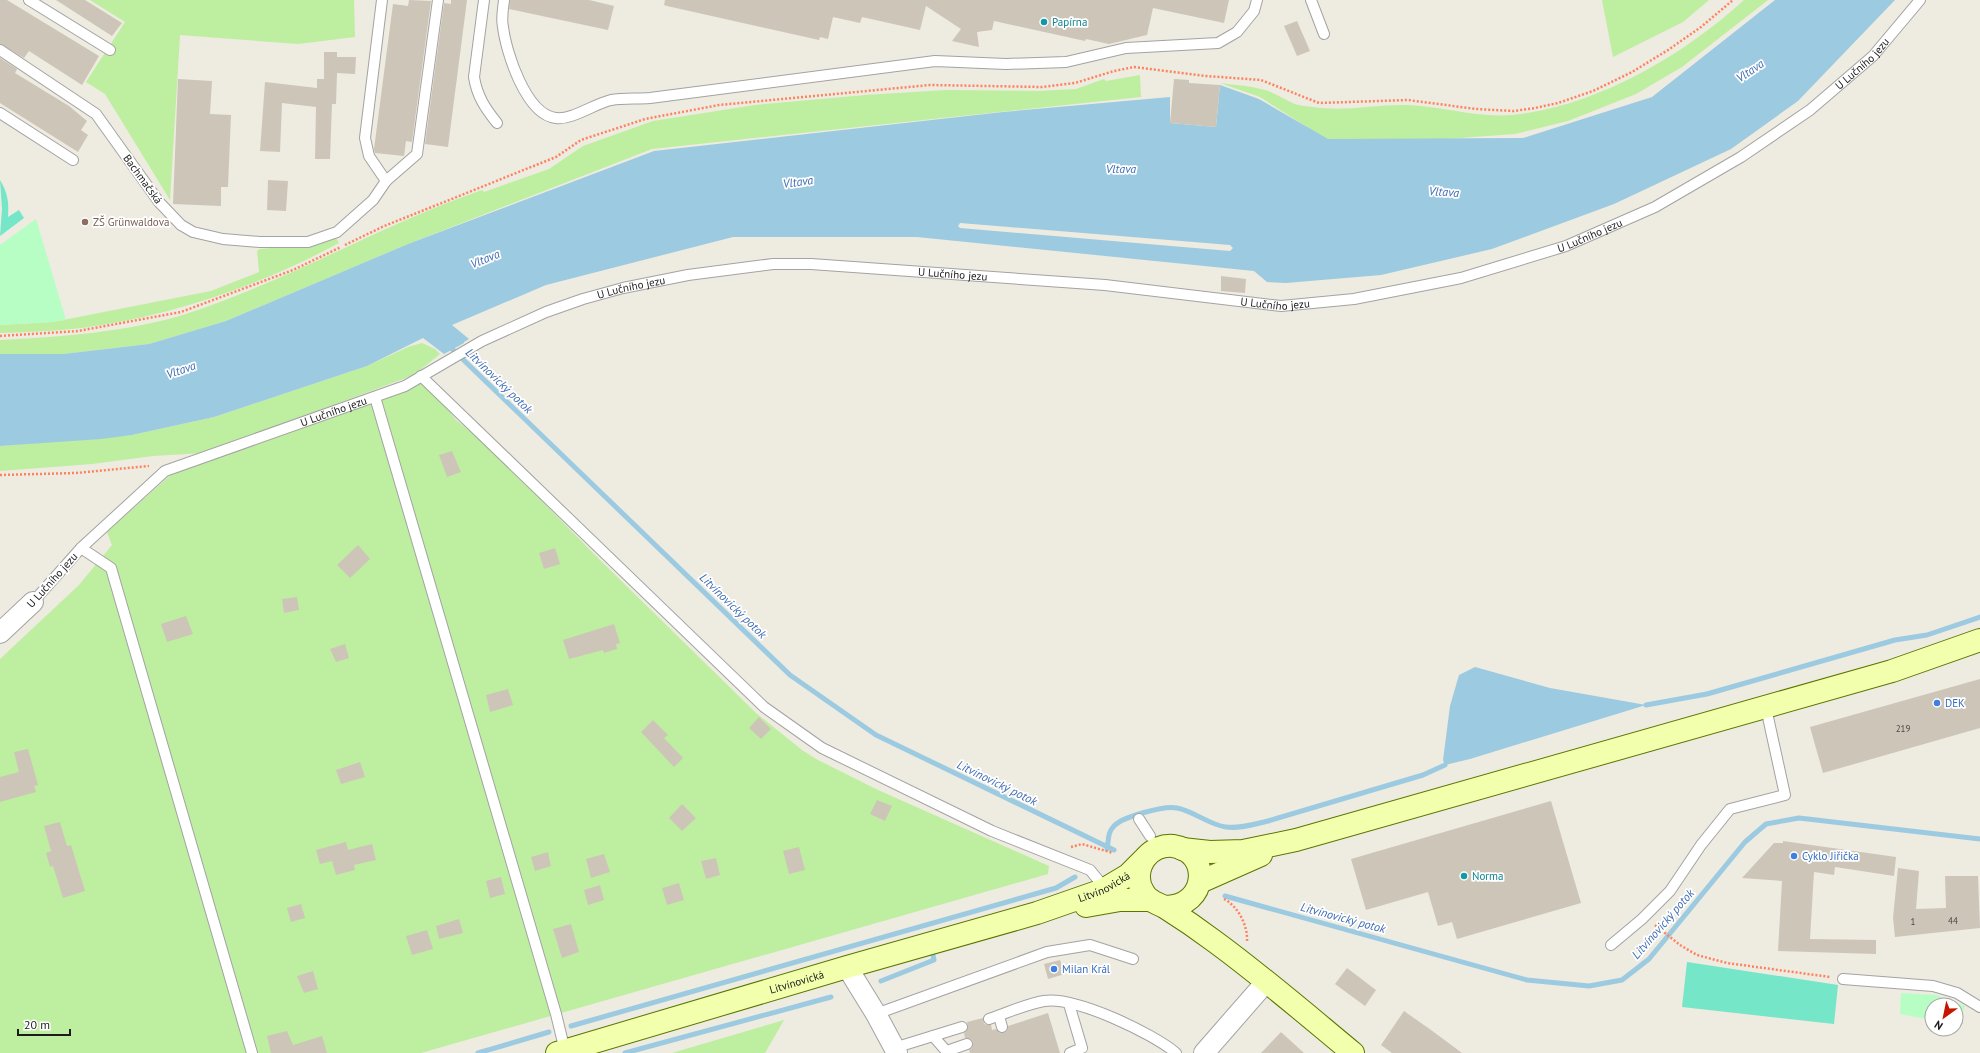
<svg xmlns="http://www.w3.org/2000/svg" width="1980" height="1053" font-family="'PT Sans',sans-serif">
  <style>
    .grass { fill: #beeea0 }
    .park { fill: #b7fec5 }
    .pitch { fill: #75e6c7 }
    .water { fill: #9ccae1; fill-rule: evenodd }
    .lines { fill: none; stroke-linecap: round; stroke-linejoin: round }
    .stream { stroke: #9ccae1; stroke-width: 5 }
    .building { fill: #cec5b9 }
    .lane-casing { stroke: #a3a3a3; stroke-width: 12 }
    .street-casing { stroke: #a3a3a3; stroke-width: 22 }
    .secondary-casing { stroke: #5c7500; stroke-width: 24 }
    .path { stroke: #ff8260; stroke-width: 2.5; stroke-dasharray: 2 2; stroke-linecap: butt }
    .lane { stroke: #fff; stroke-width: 10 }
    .street { stroke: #fff; stroke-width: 20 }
    .secondary { stroke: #f2ffad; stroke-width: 22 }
    .culture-dot { fill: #0f9aa8; stroke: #fff; stroke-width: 1.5 }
    .education-dot { fill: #8d6e63; stroke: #fff; stroke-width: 1.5 }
    .shop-dot { fill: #3f7fe0; stroke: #fff; stroke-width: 1.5 }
    .labels { text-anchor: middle; stroke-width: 3.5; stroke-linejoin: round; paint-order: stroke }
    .number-label { font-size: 9px; fill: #484643 }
    .culture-label { font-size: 11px; fill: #0d838f; stroke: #fff; text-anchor: start }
    .street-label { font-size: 11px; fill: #1c1c1c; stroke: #fff }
    .education-label { font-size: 11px; fill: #785e54; stroke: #fff; text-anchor: start }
    .shop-label { font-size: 11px; fill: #366cbe; stroke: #fff; text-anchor: start }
    .water-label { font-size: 12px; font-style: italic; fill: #406db4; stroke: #fff }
  </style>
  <rect width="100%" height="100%" fill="#eeebe0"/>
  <!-- grass -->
  <g class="grass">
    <path d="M90 0H354L355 37 298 44 180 35 170 200 105 94 86 82 125 22Z"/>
    <path d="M1602 0H1709L1683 22 1613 57Z"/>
    <path d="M1744 0H1768L1682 67 1636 94 1568 121 1515 134 1390 143 1329 141 1260 97 1220 83C1235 85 1251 86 1265 90 1276 93 1285 100 1295 104 1301 106 1307 106 1313 107 1346 112 1375 104 1407 105 1441 106 1477 118 1512 115 1595 107 1683 56 1744 0Z"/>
    <path d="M1140 75 1141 97 652 149 408 244 226 321 149 344 63 354H0V340C60 337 128 332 186 314 288 281 381 225 482 190L484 192 549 169 583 146 653 121 755 105 866 95 946 90 1038 91 1076 89 1104 79 1106 81Z"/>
    <path d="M335 236 339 243C259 286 172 316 82 328 55 331 27 332 0 333V325L53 322 211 291 259 272 257 251 260 249 312 244Z"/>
    <path d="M422 343 435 349 440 354 414 375 204 453 153 456 92 464 0 471V446L132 435 214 417 367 366 408 347Z"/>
    <path d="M421 376 456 420 485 443 601 561 756 713 802 750 816 759 878 790 1049 866 1048 874 421 1053H0V659L79 585 112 545 107 532 184 463Z"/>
    <path d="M784 1020 765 1053H672Z"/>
  </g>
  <!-- park -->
  <g class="park">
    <path d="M36 219 66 320 53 322 0 325V245Z"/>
    <path d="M1901 993 1936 995 1965 1006 1962 1014 1956 1020V1005H1932V1020L1900 1014Z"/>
  </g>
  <!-- pitch -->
  <g class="pitch">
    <path d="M0 180C8 193 9 203 8 217L19 210 24 218 0 236 2 209Z"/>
    <path d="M1687 962 1838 985 1834 1024 1682 1007Z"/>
  </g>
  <!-- water -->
  <g class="water">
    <path d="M1775 0H1895L1798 101 1731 149 1614 204 1492 249 1381 275 1286 283 1267 282 1254 271 917 237H733L546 285 452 325 469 339 464 342V343L444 354 423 338 367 366 214 417 132 435 101 439 0 446V354H63L149 344 226 321 408 244 654 151 1003 112 1170 97V123L1216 127 1220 85 1259 99 1328 139 1523 138 1652 97ZM960 223 1230 245 1233 248 1230 251 960 228 958 226Z"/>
    <path d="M1475 667 1550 688 1646 705 1470 759 1445 765 1443 760 1450 706 1459 675Z"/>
  </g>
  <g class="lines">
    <!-- stream -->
    <g class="stream">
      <path d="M448 345 790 675 876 735 1114 850"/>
      <path d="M1646 705 1707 694 1895 640 1927 635 1980 617"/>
      <path d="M1107 849C1109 840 1107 833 1114 826 1122 817 1165 805 1177 808 1194 811 1209 825 1226 827 1240 829 1254 824 1268 821L1423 775 1445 765"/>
      <path d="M1225 896 1527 980 1589 986 1622 980 1649 959 1745 842 1766 824 1799 818 1980 839"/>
      <path d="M881 981 934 960 933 955"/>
      <path d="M571 1026 1056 888 1075 877"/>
      <path d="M478 1053 549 1032"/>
      <path d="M625 1053 831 997"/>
    </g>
  </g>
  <!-- building -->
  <g class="building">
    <path d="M0 0H7L99 56 82 85 29 51 24 58 0 44Z"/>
    <path d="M56 0H85L122 23 112 36Z"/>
    <path d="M409 0 431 1 412 142 406 141 404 156 375 153 374 149 393 4 408 6Z"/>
    <path d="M451 0H467L448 147 425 144 444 3 451 4Z"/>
    <path d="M510 0H589L614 6 608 30 509 9Z"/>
    <path d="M665 0H1229L1224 23 1153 8 1147 35 1109 44 1086 39 1085 41 994 21 992 30 977 32 979 47 952 41 961 29 926 6 920 30 862 17 860 23 833 17 828 39 820 37 819 40 667 6 664 5Z"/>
    <path d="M1297 21 1310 51 1297 56 1284 26Z"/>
    <path d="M324 52H337V57H356L355 74 337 73 336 104H332L330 159H315L316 107 282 103 280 152 260 151 265 82 317 88V79H324Z"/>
    <path d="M0 58 17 69 15 73 69 106 87 121 81 130 88 135 78 152 0 103Z"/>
    <path d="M178 79 212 81 210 114 231 115 228 187H221V206L173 204Z"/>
    <path d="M1174 79 1189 80V83L1220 85 1216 127 1170 123Z"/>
    <path d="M268 180 288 181 286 211 267 210Z"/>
    <path d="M1221 276 1246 279 1245 293 1221 291Z"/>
    <path d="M452 451 461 472 447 477 439 455Z"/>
    <path d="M358 545 370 559 350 578 337 565Z"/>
    <path d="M555 548 560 564 544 569 539 553Z"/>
    <path d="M297 597 299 610 284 613 282 599Z"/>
    <path d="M186 616 193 634 167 642 161 624Z"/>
    <path d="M614 624 620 643 616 644 617 649 604 653 603 650 569 659 563 640Z"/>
    <path d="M345 644 349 658 336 662 330 649Z"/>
    <path d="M1980 679V728L1823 773 1810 727Z"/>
    <path d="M508 689 513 705 490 712 486 695Z"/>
    <path d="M759 717 771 729 761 739 749 728Z"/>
    <path d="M653 720 668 735 664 738 683 758 674 767 641 732Z"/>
    <path d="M28 749 38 785 34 786 36 792 0 802V777L19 772 14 752Z"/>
    <path d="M360 762 365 777 341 784 336 770Z"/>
    <path d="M877 800 892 806 885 821 870 814Z"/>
    <path d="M1551 801 1581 903 1457 939 1452 922 1438 926 1428 892 1366 910 1351 859Z"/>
    <path d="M682 804 696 818 682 831 669 818Z"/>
    <path d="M60 822 67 846 71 845 85 891 63 898 53 866 50 867 46 853 51 851 44 826Z"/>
    <path d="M1783 841 1896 857 1894 876 1835 867 1834 875 1814 872 1810 939 1876 940V954L1778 951 1782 881 1742 878 1774 843H1783Z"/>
    <path d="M346 842 348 850 372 844 376 860 354 865 355 870 336 875 332 861 320 864 316 850Z"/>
    <path d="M799 847 805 870 789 874 783 851Z"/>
    <path d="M548 852 551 866 535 871 531 857Z"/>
    <path d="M604 854 610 872 591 878 586 859Z"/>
    <path d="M716 858 720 875 706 879 701 861Z"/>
    <path d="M1898 868 1919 871 1916 909 1946 908 1945 876H1978L1980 928 1895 937 1893 918Z"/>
    <path d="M501 877 505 894 490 898 486 881Z"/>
    <path d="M679 883 684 900 667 905 662 888Z"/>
    <path d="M600 885 604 900 588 905 584 890Z"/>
    <path d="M301 904 305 918 291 922 287 908Z"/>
    <path d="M459 919 463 933 439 939 436 926Z"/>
    <path d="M571 924 579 952 562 958 553 929Z"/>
    <path d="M427 930 433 949 412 955 406 936Z"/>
    <path d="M1060 960 1065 974 1048 979 1044 964Z"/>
    <path d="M1347 968 1376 990 1365 1006 1335 984Z"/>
    <path d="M313 971 318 989 304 993 297 976Z"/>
    <path d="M1404 1011 1431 1030 1462 1053H1392L1381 1045Z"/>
    <path d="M1048 1013 1060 1053H970L969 1050 972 1048 973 1042 971 1039 965 1038 964 1033 968 1028 967 1022 983 1018 984 1024 991 1025 992 1030 996 1029 1000 1033H1003L1007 1031 1008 1026Z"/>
    <path d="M287 1031 293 1045 322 1036 327 1053H271L267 1036Z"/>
    <path d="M1281 1032 1304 1053H1261Z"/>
  </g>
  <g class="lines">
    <!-- lane casing -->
    <g class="lane-casing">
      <g id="lane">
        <path d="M29 0 110 50"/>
        <path d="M484 0 474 77C477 96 485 108 497 123"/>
        <path d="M504 0C503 9 501 19 503 27 506 52 526 115 556 118 572 120 594 104 611 100 623 98 637 99 650 98L935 61 1006 64 1066 62 1126 48 1218 43 1237 32 1254 11 1257 0"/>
        <path d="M1311 0 1324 34"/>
        <path d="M0 50 96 114 159 202 181 225 193 232 223 239 260 242H308L337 232 373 200 386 181 369 156 365 138 382 0"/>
        <path d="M0 113 73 160"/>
        <path d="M386 181 417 154 438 0"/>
        <path d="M421 376 764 707 822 748 992 831 1090 870 1099 881"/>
        <path d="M375 397 556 1014 565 1051"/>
        <path d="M81 548 111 568 252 1053"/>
        <path id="s1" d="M33 602 81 548 165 471 405 386 482 341 546 312 583 299 623 288 688 275 773 264H811L1105 285 1281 306 1354 299 1461 278 1566 246 1655 207 1741 157 1810 110 1873 56 1920 0"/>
        <path d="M1139 819 1150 836"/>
        <path d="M1611 945 1642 919 1670 891 1701 845 1730 809 1785 795 1766 708"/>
        <path d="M1843 979 1933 986 1957 993 1980 1007"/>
        <path d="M1069 1004 1082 1048 1070 1053"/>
        <path d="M876 1014 1047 952 1090 945 1133 959"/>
        <path d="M999 1016 1002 1027"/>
        <path d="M989 1019C1007 1013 1026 1004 1044 1001 1075 996 1152 1033 1176 1053"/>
        <path d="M933 1036 948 1053"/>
        <path d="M894 1048 962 1027"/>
        <path d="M947 1051 967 1044"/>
      </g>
    </g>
    <!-- street casing -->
    <g class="street-casing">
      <g id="street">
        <path d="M0 633 33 602"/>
        <path d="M847 967 876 1014 897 1053"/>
        <path d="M1204 1053 1266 982"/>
      </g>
    </g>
    <!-- secondary casing -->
    <g class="secondary-casing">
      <g id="secondary">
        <path d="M1182 849 1210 852 1243 851 1296 840 1892 671 1980 640"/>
        <path d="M1200 882 1261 855"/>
        <path d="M1086 906 1120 900H1150"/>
        <path d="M1165 907C1209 907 1211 851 1173 846 1163 845 1153 849 1146 857 1138 867 1136 882 1144 893 1149 902 1158 903 1166 908 1182 918 1198 929 1214 941 1262 976 1307 1015 1353 1053"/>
        <path id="s2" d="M557 1053 847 967 1037 913 1103 890 1128 875 1143 860"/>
      </g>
    </g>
    <!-- path -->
    <g class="path">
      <path d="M345 245 382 227 556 157 581 140 645 119 719 105 930 85 1042 87 1075 83 1114 71 1134 67 1206 76 1261 80 1319 103 1408 100 1476 109 1514 111 1535 108 1558 103 1593 91 1632 72 1668 50 1701 27 1733 0"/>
      <path d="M0 336 78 331 181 312 293 270 341 247"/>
      <path d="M0 475 76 473 149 466"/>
      <path d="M1071 847 1082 844 1113 853"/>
      <path d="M1224 899C1238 906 1248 926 1247 941"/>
      <path d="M1655 925 1680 945 1697 955 1727 963 1830 977"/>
    </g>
    <!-- lane -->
    <use href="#lane" class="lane"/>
    <!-- street -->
    <use href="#street" class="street"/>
    <!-- secondary -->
    <use href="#secondary" class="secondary"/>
  </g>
  <!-- markers -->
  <g class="culture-dot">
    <circle cx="1044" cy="22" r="4"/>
    <circle cx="1464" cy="876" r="4"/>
  </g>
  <circle class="education-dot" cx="85" cy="222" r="4"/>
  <g class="shop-dot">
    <circle cx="1937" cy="703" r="4"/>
    <circle cx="1794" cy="856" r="4"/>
    <circle cx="1054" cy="969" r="4"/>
  </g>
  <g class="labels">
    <!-- number labels -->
    <g class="number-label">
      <text x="1903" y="732">219</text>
      <text x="1953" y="924">44</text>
      <text x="1913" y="925">1</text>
    </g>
    <!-- culture labels -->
    <g class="culture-label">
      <text x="1052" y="26">Papírna</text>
      <text x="1472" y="880">Norma</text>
    </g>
    <!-- street labels -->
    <g class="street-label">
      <text dy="4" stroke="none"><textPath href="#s1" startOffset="1985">U Lučního jezu</textPath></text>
      <text transform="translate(143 179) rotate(54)" y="4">Bachmačská</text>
      <text dy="4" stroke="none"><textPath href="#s1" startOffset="1661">U Lučního jezu</textPath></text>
      <text dy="4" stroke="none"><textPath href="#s1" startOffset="1013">U Lučního jezu</textPath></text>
      <text dy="4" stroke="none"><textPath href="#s1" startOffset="689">U Lučního jezu</textPath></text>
      <text dy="4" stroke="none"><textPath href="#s1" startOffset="1337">U Lučního jezu</textPath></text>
      <text dy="4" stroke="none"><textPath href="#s1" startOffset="365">U Lučního jezu</textPath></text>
      <text transform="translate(52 580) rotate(-48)" y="4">U Lučního jezu</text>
      <text dy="4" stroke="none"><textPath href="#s2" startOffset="572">Litvínovická</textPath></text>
      <text dy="4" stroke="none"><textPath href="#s2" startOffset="250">Litvínovická</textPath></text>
    </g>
    <!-- education labels -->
    <g class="education-label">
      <text x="93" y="226">ZŠ Grünwaldova</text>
    </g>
    <!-- shop labels -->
    <g class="shop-label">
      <text x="1945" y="707">DEK</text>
      <text x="1802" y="860">Cyklo Jiřička</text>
      <text x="1062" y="973">Milan Král</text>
    </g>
    <!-- water labels -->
    <g class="water-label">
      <text transform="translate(1750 71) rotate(-34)" y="4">Vltava</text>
      <text x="1121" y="173">Vltava</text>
      <text transform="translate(798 182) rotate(-8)" y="4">Vltava</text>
      <text transform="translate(1444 192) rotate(4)" y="4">Vltava</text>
      <text transform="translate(485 259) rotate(-22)" y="4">Vltava</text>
      <text transform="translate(181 370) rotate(-19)" y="4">Vltava</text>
      <text transform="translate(499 381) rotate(44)" y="4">Litvínovický potok</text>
      <text transform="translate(733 606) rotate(44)" y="4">Litvínovický potok</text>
      <text transform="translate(997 783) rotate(26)" y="4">Litvínovický potok</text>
      <text transform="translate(1343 918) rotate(15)" y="4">Litvínovický potok</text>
      <text transform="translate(1663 924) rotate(-49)" y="4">Litvínovický potok</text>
    </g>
  </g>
  <!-- north arrow -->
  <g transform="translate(1944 1017) rotate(213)"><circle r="19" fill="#ffffff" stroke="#a4a4a4"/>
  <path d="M0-3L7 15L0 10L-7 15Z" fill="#c71600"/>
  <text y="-6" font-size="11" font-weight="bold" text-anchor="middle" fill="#1c1c1c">N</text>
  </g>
  <!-- scale -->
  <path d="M18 1029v6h52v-6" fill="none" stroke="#1c1c1c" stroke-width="2"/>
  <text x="24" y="1029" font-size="12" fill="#1c1c1c" stroke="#ffffff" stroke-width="3" paint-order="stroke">20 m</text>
</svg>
